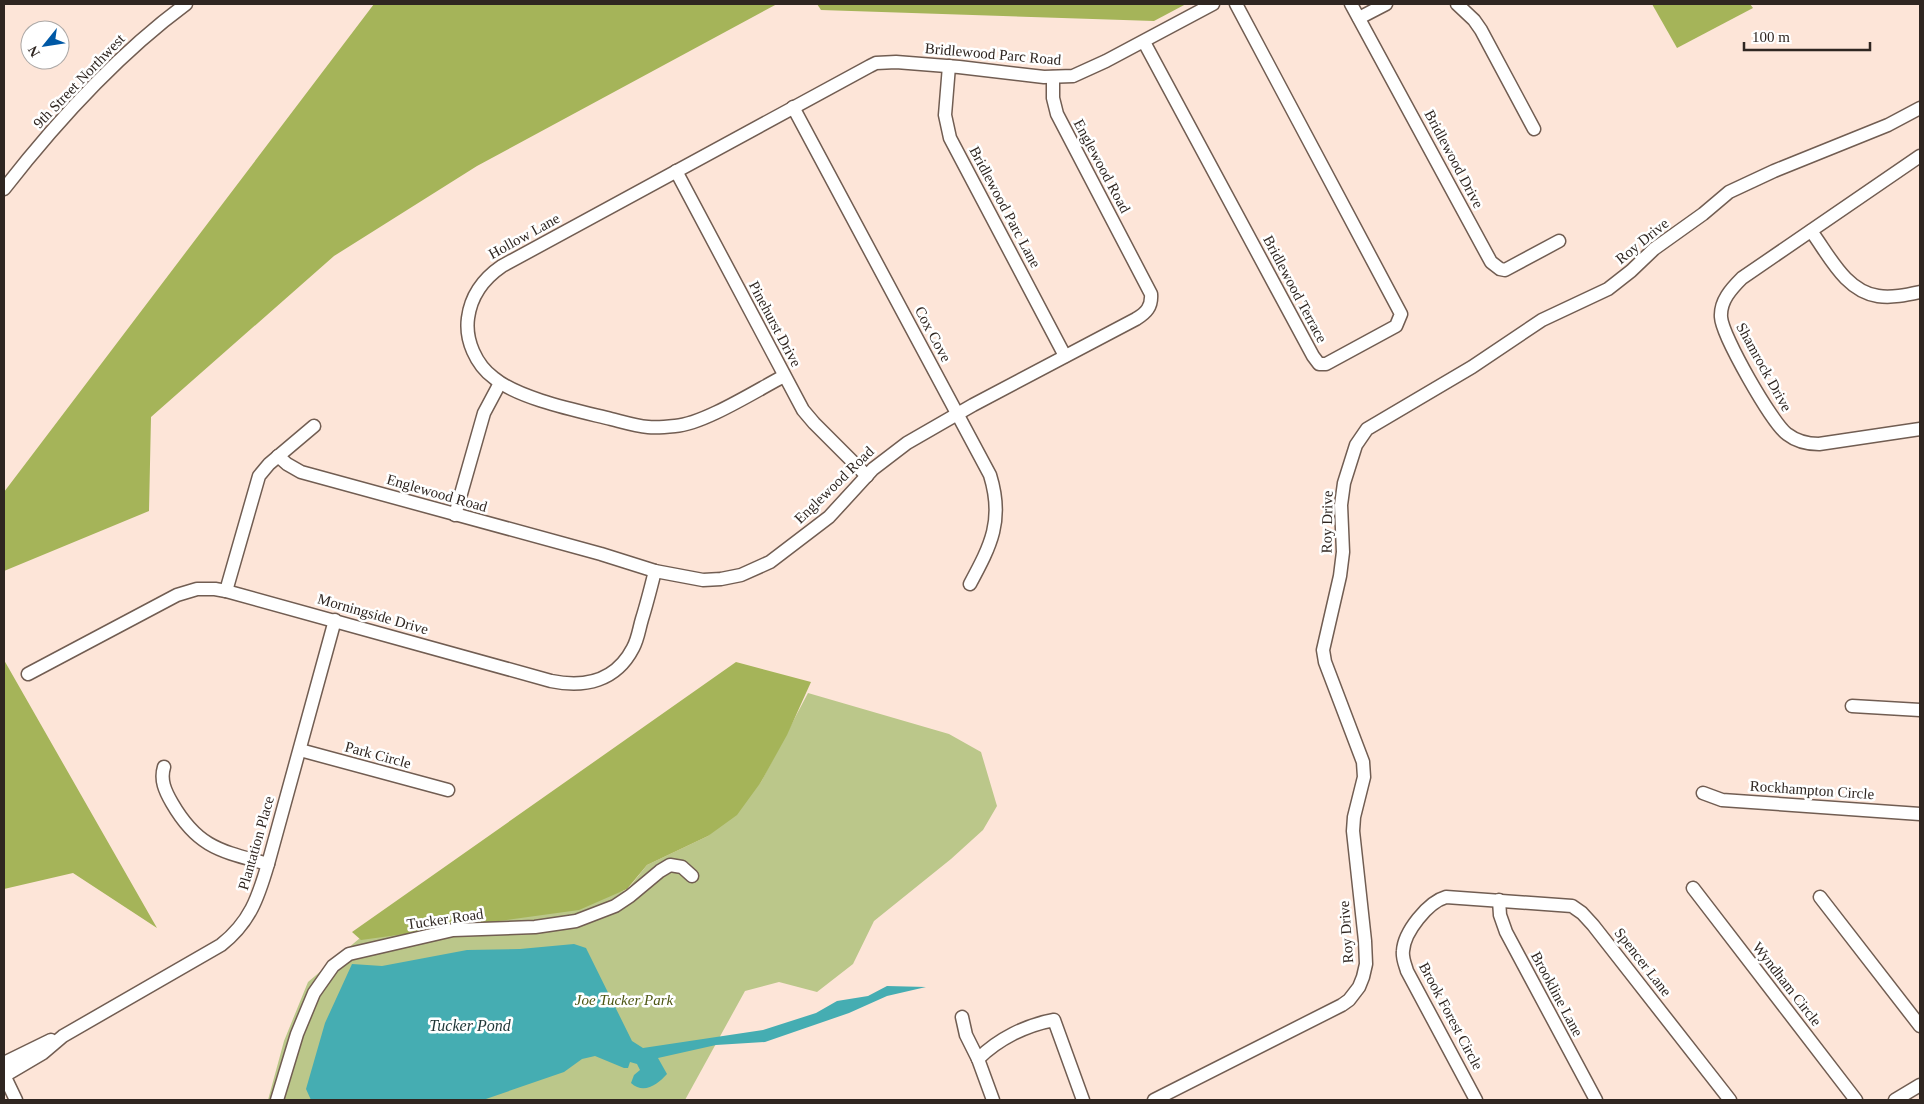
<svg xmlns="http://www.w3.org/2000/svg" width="1924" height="1104" font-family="Georgia,serif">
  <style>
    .green { fill: #bbc78a }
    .forest { fill: #a5b459 }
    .water { fill: #45adb2 }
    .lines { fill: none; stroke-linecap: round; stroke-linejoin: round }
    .minor-casing { stroke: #715d52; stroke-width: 15 }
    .minor { stroke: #fff; stroke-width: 12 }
    .labels { text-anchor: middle; stroke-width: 5; stroke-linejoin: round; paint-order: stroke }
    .street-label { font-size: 15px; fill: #2f2621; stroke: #fff }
    .park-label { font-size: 15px; font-style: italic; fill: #4e5714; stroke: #fff }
    .water-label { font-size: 16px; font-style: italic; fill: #1d3536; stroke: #fff }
  </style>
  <rect width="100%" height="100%" fill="#fde5d8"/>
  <!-- green -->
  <path class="green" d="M808 693 949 734 981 752 997 806 983 830 951 859 874 921 853 964 817 992 779 982 745 991 685 1100H268L284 1041 308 982 360 938 503 920 627 890 647 865 708 836 761 782Z"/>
  <!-- forest -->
  <g class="forest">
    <path d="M374 4H777L477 166 334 256 151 417 149 511 4 571V492Z"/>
    <path d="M817 4H1186L1154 21 821 10Z"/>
    <path d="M1652 4H1750L1753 8 1677 48Z"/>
    <path d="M4 660 157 928 73 873 4 889Z"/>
    <path d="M736 662 811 682 787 735 761 782 737 815 708 836 647 865 627 889 579 910 361 940 352 932Z"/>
  </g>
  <!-- water -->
  <path class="water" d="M574 944 586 948 632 1041 643 1048 763 1030 816 1013 837 1001 868 996 887 986 926 987 887 996 849 1013 765 1042 716 1045 658 1058 667 1074C658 1084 644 1095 631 1083L634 1075 640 1070 637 1064 630 1062 628 1068H624L595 1056 582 1059 564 1072 483 1100H311L306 1089 325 1023 352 964 382 966 467 950 520 949Z"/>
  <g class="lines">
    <!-- minor casing -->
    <g class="minor-casing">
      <g id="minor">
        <path d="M1351 4 1491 262 1500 269 1505 270 1559 241"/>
        <path d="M1457 4 1474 20 1481 30 1534 129"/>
        <path d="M1359 18 1386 4"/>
        <path d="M1144 42 1313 356 1319 364H1326L1396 326 1401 314 1236 4"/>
        <path d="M949 66 945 115 950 138 1065 356"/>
        <path d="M793 107 990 475C1004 520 991 545 970 584"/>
        <path d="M1920 156 1742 278C1731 289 1720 301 1721 317 1722 336 1772 423 1787 434 1796 441 1808 444 1819 444L1920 429"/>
        <path d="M676 171 803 410 814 423 867 476"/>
        <path d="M4 189C57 121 117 55 186 4"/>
        <path d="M1811 231C1829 255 1845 291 1878 296 1892 298 1906 295 1920 292"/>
        <path d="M784 376C757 390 704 424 675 426 666 427 657 428 648 427 636 426 623 422 611 419 579 411 519 399 494 378 476 365 465 340 468 318 471 295 483 279 502 266L870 66 876 63 896 62 959 67 1044 77 1073 76 1106 61 1213 4"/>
        <path d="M278 456 287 464 301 472 601 554 655 571 703 580 721 579 741 575 770 562 829 517 873 469 907 443 973 405 1136 319C1146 313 1152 307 1151 294L1057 114 1053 98V77"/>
        <path d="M455 515 484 413 500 383"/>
        <path d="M226 591 259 476 269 464 314 426"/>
        <path d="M28 674 177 595 197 589H215L226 591 551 681C585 688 616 681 633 648 638 639 639 629 642 619 647 603 651 587 655 571"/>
        <path d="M1852 706 1920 710"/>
        <path d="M300 750 448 790"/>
        <path d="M164 767C160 780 165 791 172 803 198 848 221 851 268 864"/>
        <path d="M1703 793 1722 800 1920 814"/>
        <path d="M1693 888 1856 1100"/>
        <path d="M1820 897 1920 1026"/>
        <path d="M1499 900 1500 915 1506 932 1596 1100"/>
        <path d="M962 1017 966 1035 978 1059"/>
        <path d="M4 1063 51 1040"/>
        <path d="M4 1075 16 1100"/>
        <path d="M4 1076 43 1053 63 1036 221 945C250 922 258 898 268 864L335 620"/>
        <path d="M277 1100 297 1034 314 993 333 966 349 954 453 930 535 927 576 921 615 906 630 896 660 871 670 865 682 867 692 876"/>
        <path d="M993 1100 978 1059C998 1039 1026 1025 1054 1020L1083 1100"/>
        <path d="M1154 1100 1342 1005 1349 1000 1359 987 1363 977 1366 964 1365 941 1353 831 1354 817 1364 777 1363 762 1325 662 1323 650 1340 576 1343 552 1341 505 1344 483 1356 445 1367 429 1472 367 1542 320 1608 289 1631 271 1654 249 1703 214 1729 192 1774 171 1888 125 1920 108"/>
        <path d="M1476 1100 1407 971C1405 964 1402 958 1403 951 1404 932 1428 902 1446 897L1572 906 1582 913 1593 925 1730 1100"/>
        <path d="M1895 1100 1920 1085"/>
      </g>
    </g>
    <!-- minor -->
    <use href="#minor" class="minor"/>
  </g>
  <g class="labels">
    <!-- street labels -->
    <g class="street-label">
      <text transform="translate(993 54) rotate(5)" y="5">Bridlewood Parc Road</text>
      <text transform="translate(79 81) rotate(-46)" y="5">9th Street Northwest</text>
      <text transform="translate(1454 159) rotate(62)" y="5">Bridlewood Drive</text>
      <text transform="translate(1102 166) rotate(62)" y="5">Englewood Road</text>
      <text transform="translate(1005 207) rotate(62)" y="5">Bridlewood Parc Lane</text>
      <text transform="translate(524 236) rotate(-29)" y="5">Hollow Lane</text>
      <text transform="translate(1642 241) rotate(-39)" y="5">Roy Drive</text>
      <text transform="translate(1295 289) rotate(62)" y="5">Bridlewood Terrace</text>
      <text transform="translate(775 324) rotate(62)" y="5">Pinehurst Drive</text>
      <text transform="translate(933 334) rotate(62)" y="5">Cox Cove</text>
      <text transform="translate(1764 367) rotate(61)" y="5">Shamrock Drive</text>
      <text transform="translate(834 485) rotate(-44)" y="5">Englewood Road</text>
      <text transform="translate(437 493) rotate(16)" y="5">Englewood Road</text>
      <text transform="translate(1327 522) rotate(-89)" y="5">Roy Drive</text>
      <text transform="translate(373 614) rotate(16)" y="5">Morningside Drive</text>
      <text transform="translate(378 755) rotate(15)" y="5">Park Circle</text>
      <text transform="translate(1812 790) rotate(4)" y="5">Rockhampton Circle</text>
      <text transform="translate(256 843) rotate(-74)" y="5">Plantation Place</text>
      <text transform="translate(445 919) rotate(-8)" y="5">Tucker Road</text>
      <text transform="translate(1346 932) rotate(-94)" y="5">Roy Drive</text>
      <text transform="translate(1643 962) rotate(52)" y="5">Spencer Lane</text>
      <text transform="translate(1787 984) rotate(52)" y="5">Wyndham Circle</text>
      <text transform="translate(1557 994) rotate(62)" y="5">Brookline Lane</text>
      <text transform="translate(1451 1016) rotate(62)" y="5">Brook Forest Circle</text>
    </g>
    <!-- park labels -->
    <g class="park-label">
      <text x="624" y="1005">Joe Tucker Park</text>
    </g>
    <!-- water labels -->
    <g class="water-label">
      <text x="470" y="1031">Tucker Pond</text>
    </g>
  </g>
  <!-- border -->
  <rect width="1924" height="1104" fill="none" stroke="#2f2621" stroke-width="10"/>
  <!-- north arrow -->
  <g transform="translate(45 45) rotate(240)"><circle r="24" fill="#ffffff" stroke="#aca8a6"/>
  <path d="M0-4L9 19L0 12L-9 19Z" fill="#0058a5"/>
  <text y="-8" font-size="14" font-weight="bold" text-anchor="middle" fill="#2f2621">N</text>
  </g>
  <!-- scale -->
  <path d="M1744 42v8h126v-8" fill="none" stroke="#2f2621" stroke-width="2.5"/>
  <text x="1752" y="42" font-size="15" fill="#2f2621" stroke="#ffffff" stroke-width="4" paint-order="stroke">100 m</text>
</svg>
